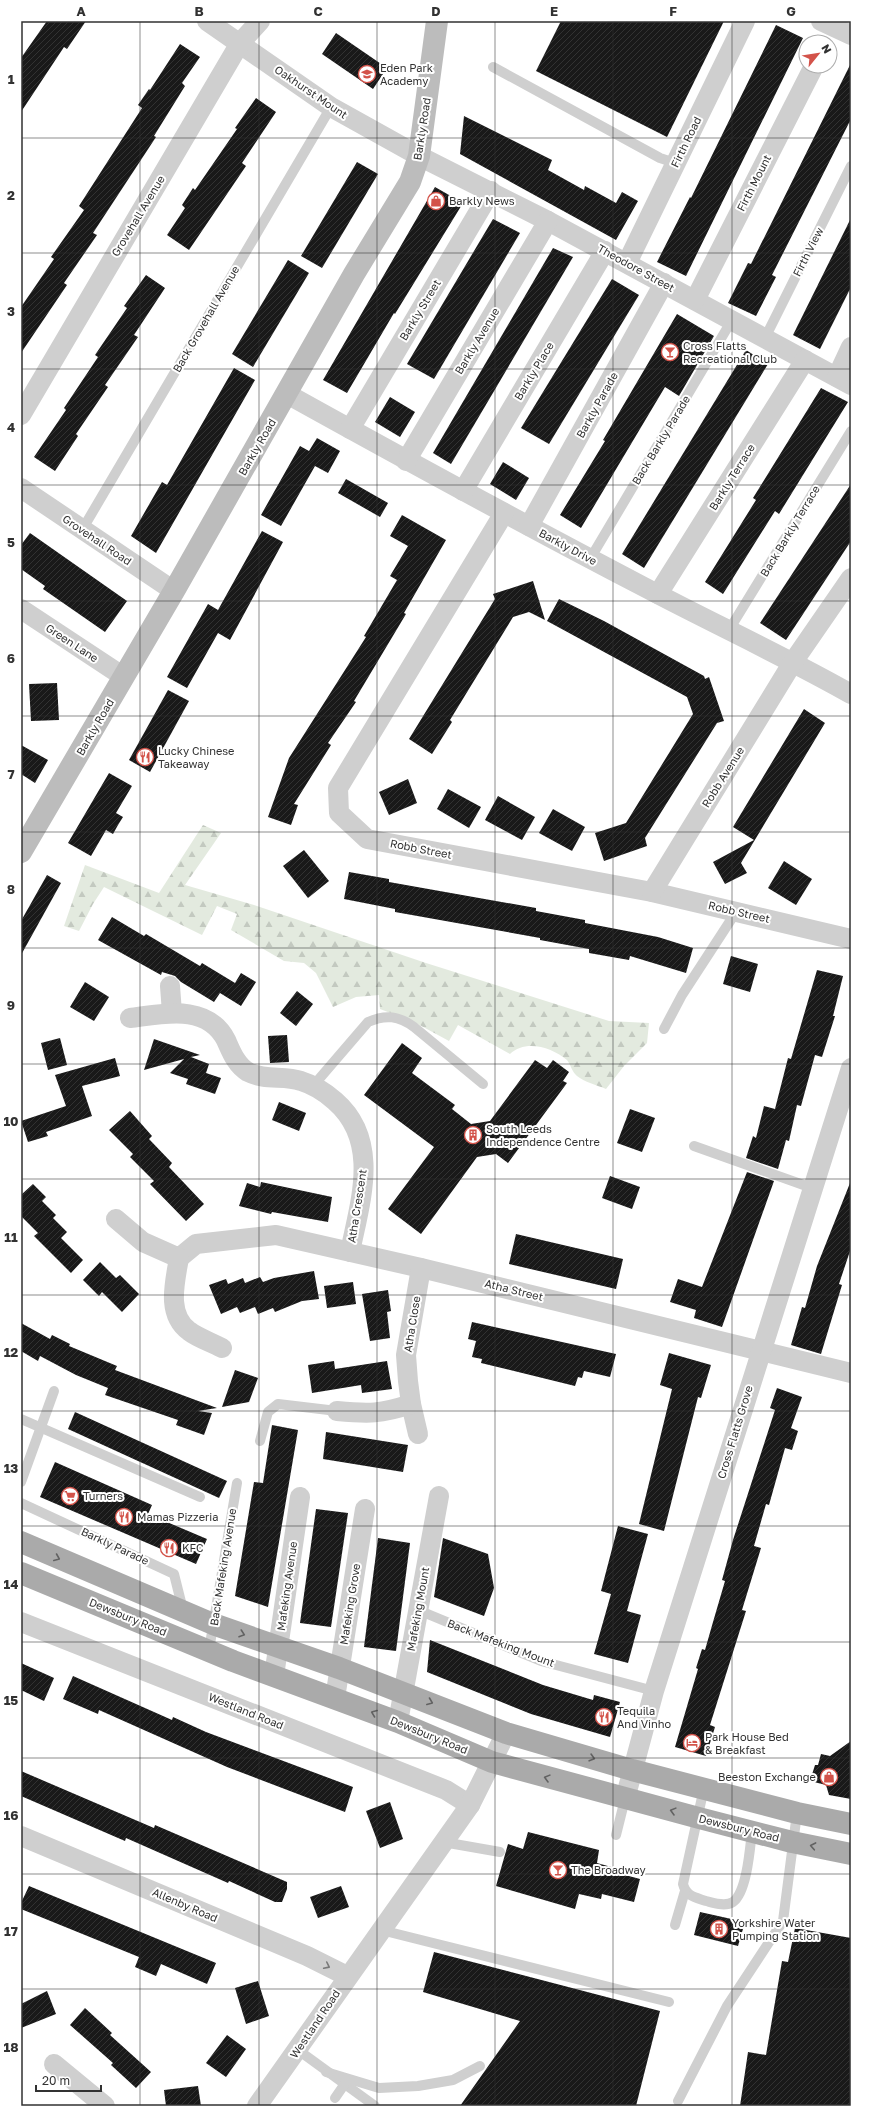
<svg xmlns="http://www.w3.org/2000/svg" width="872" height="2127" font-family="'Golos Text',sans-serif">
  <style>
    .forest { fill: url(#forest-firs) }
    .building { fill: url(#building-hatch) }
    .lines { fill: none; stroke-linecap: round; stroke-linejoin: round }
    .lane { stroke: #cfcfcf; stroke-width: 10 }
    .street { stroke: #cfcfcf; stroke-width: 20 }
    .secondary { stroke: #bcbcbc; stroke-width: 22 }
    .primary { stroke: #aaa; stroke-width: 22 }
    .oneway { stroke: #626262 }
    .oneway2 { stroke: #797979 }
    .grid { fill: none; stroke: #323232; stroke-width: 1; stroke-opacity: 0.55 }
    .labels { text-anchor: middle; stroke-width: 4; stroke-linejoin: round; paint-order: stroke }
    .poi-label { font-size: 11px; fill: #323232; stroke: #fff; text-anchor: start }
    .street-label { font-size: 11px; fill: #323232; stroke: #fff }
    .neatline { fill: none; stroke: #323232; stroke-width: 1.5 }
    .grid-label { font-size: 13px; text-anchor: middle; font-weight: bold; fill: #323232 }
  </style>
  <defs>
    <pattern id="forest-firs" width="22" height="20" patternUnits="userSpaceOnUse"><rect width="22" height="20" fill="#e3eadf"/><path d="M5 1l3.5 6h-7zM16 11l3.5 6h-7z" fill="#c3c9c0"/></pattern>
    <pattern id="building-hatch" width="6" height="6" patternUnits="userSpaceOnUse"><rect width="6" height="6" fill="#191919"/><path d="M-1 1l2-2M0 6l6-6M5 7l2-2" fill="none" stroke="#323232"/></pattern>
  </defs>
  <rect width="100%" height="100%" fill="#fff"/>
  <!-- forest -->
  <path class="forest" d="M203 825 221 833 185 885 254 905 426 963 609 1021 649 1023 647 1043 624 1066 606 1089C597 1085 584 1082 577 1076 572 1072 571 1065 567 1060 552 1047 525 1039 510 1054L458 1025 449 1041 414 1022 380 1009 379 995 356 997 333 1007 316 973 304 963 284 961 231 930 237 914 217 906 202 935 104 887 93 904 79 931 64 926 85 865 159 893Z"/>
  <!-- building -->
  <g class="building">
    <path d="M47 21H86L67 49 64 47 21 112V58Z"/>
    <path d="M561 21H724L667 137 536 71Z"/>
    <path d="M776 25 803 38 686 276 657 262 690 197 691 198Z"/>
    <path d="M336 33 387 68 373 89 322 54Z"/>
    <path d="M180 44 200 57 182 83 185 86 154 136 156 137 93 233 97 235 64 283 67 285 21 353V307L54 259 51 257 84 210 79 206 142 108 138 105 149 89 150 90Z"/>
    <path d="M851 63V119L772 275 776 277 756 316 728 303 748 263 751 264Z"/>
    <path d="M256 98 276 112 242 163 246 166 189 250 167 235 185 208 182 205 193 188 195 190 237 129 235 128Z"/>
    <path d="M464 116 552 160 548 170 584 190 585 186 616 203 622 192 638 201 616 240 460 154Z"/>
    <path d="M357 162 378 174 322 268 301 256Z"/>
    <path d="M435 187 463 203 395 314 394 313 347 393 323 380Z"/>
    <path d="M851 218V287L820 349 793 335Z"/>
    <path d="M493 219 520 233 434 379 407 364Z"/>
    <path d="M553 248 573 257 451 464 433 453Z"/>
    <path d="M288 260 309 273 253 367 232 354Z"/>
    <path d="M146 275 165 288 134 335 138 337 105 385 108 387 76 434 78 436 55 471 34 457 66 410 64 408 98 357 95 355 127 308 124 306Z"/>
    <path d="M612 279 639 295 549 444 521 428Z"/>
    <path d="M677 314 714 336 679 396 665 387 581 528 560 515 605 441 603 440Z"/>
    <path d="M746 350 768 364 644 568 622 554Z"/>
    <path d="M234 368 255 380 156 553 131 536 162 482 167 485Z"/>
    <path d="M821 388 848 402 779 514 775 511 723 594 705 582 756 500 753 498Z"/>
    <path d="M390 397 415 412 400 437 375 422Z"/>
    <path d="M317 438 340 451 328 473 315 466 281 526 261 515 300 446 309 451Z"/>
    <path d="M503 462 529 478 516 500 490 484Z"/>
    <path d="M346 479 388 503 380 517 338 493Z"/>
    <path d="M851 484V541L786 640 760 623Z"/>
    <path d="M402 515 446 540 404 613 406 614 354 701 356 702 328 743 331 745 294 804 298 805 291 825 268 817 289 758 366 637 364 636 397 580 390 576 408 546 390 536Z"/>
    <path d="M262 531 283 542 230 640 218 633 187 688 167 677 208 604 218 610Z"/>
    <path d="M30 533 127 601 105 632 43 589 45 586 21 569V545Z"/>
    <path d="M533 581 545 620 529 612 513 617 450 720 452 722 432 754 409 739 495 599 493 594Z"/>
    <path d="M559 599 604 621 704 676 705 679 709 677 724 721 717 723 645 838 647 846 604 861 595 833 626 823 693 714 687 697 547 621Z"/>
    <path d="M57 683 59 720 31 721 29 684Z"/>
    <path d="M168 690 189 701 150 772 129 760Z"/>
    <path d="M804 709 825 723 741 863 747 873 725 884 713 862 754 840 733 827Z"/>
    <path d="M21 745 48 760 35 783 21 774Z"/>
    <path d="M109 773 132 786 116 813 123 817 118 825 113 834 106 830 91 856 68 843Z"/>
    <path d="M408 779 417 803 389 815 379 792Z"/>
    <path d="M448 789 481 807 469 828 437 809Z"/>
    <path d="M498 796 535 817 522 840 485 820Z"/>
    <path d="M553 809 585 827 572 851 539 833Z"/>
    <path d="M304 850 329 881 308 898 283 866Z"/>
    <path d="M784 861 812 879 796 905 768 888Z"/>
    <path d="M349 872 389 879V882L536 908V911L585 920V923L658 937 693 948 686 973 630 956 629 960 589 953V949L540 940V938L395 912V909L344 899Z"/>
    <path d="M47 875 61 883 21 955V921Z"/>
    <path d="M112 917 144 936 146 934 200 966 202 963 235 983 241 973 256 982 241 1006 220 993 214 1002 181 982 175 976 162 972 161 975 98 940Z"/>
    <path d="M731 956 758 964 750 992 723 984Z"/>
    <path d="M817 970 843 976 833 1016H835L822 1057 815 1055 801 1106 797 1105 789 1141 786 1140 778 1169 746 1158 753 1136 756 1138 764 1106 775 1109 788 1058 791 1059Z"/>
    <path d="M85 982 109 997 94 1021 70 1007Z"/>
    <path d="M297 991 313 1004 296 1026 280 1013Z"/>
    <path d="M287 1035 289 1062 270 1063 268 1036Z"/>
    <path d="M60 1038 67 1065 48 1070 41 1043Z"/>
    <path d="M154 1039 200 1055 191 1057 209 1064 206 1073 221 1078 215 1094 186 1084 188 1079 170 1073 184 1059 144 1070Z"/>
    <path d="M402 1043 422 1058 412 1073 455 1105 452 1109 471 1124 490 1121 535 1060 547 1068 553 1060 569 1072 563 1081 567 1083 508 1163 496 1154 477 1157 421 1234 388 1209 434 1147 364 1095Z"/>
    <path d="M115 1058 120 1076 82 1086 92 1116 46 1132 48 1136 28 1142 21 1121 66 1106 55 1075Z"/>
    <path d="M279 1102 306 1113 299 1131 272 1120Z"/>
    <path d="M630 1109 655 1118 642 1152 617 1143Z"/>
    <path d="M130 1111 152 1136 149 1139 172 1163 169 1167 204 1204 186 1221 150 1184 154 1181 130 1157 133 1154 109 1130Z"/>
    <path d="M747 1172 774 1181 722 1327 694 1318 696 1310 670 1302 678 1279 702 1287Z"/>
    <path d="M610 1176 640 1187 632 1209 602 1198Z"/>
    <path d="M261 1182 332 1197 328 1222 272 1212 271 1214 239 1206 247 1183 260 1187Z"/>
    <path d="M850 1183 851 1248 839 1284 842 1285 821 1354 791 1345 802 1307 805 1308 817 1266Z"/>
    <path d="M33 1184 46 1197 42 1201 56 1215 53 1218 67 1232 61 1238 83 1260 71 1273 34 1236 38 1233 21 1216V1195Z"/>
    <path d="M516 1234 623 1259 616 1289 509 1264Z"/>
    <path d="M100 1262 116 1278 120 1275 139 1294 122 1312 102 1292 99 1296 83 1280Z"/>
    <path d="M314 1271 319 1299 302 1301 275 1312 273 1308 258 1314 255 1307 240 1313 237 1307 221 1314 209 1285 226 1279 228 1284 243 1278 245 1283 260 1277 263 1282 274 1278Z"/>
    <path d="M353 1282 356 1304 327 1308 324 1286Z"/>
    <path d="M388 1290 391 1311 387 1312 390 1338 370 1341 362 1294Z"/>
    <path d="M472 1322 616 1354 610 1377 584 1371 582 1378 578 1377 575 1386 481 1363 482 1359 472 1357 476 1341 468 1339Z"/>
    <path d="M21 1323 50 1339 52 1335 70 1344 69 1346 117 1366 115 1370 217 1408 198 1411 212 1413 204 1435 176 1425 178 1420 105 1395 108 1388 76 1375 40 1356 38 1361 21 1351Z"/>
    <path d="M669 1353 711 1365 701 1398 698 1397 664 1531 639 1524 672 1389 660 1385Z"/>
    <path d="M334 1361 335 1369 387 1361 392 1389 362 1393 361 1385 312 1393 308 1365Z"/>
    <path d="M235 1370 258 1378 249 1402 222 1407Z"/>
    <path d="M777 1388 802 1397 791 1428 798 1431 792 1450 785 1448 769 1505 766 1504 754 1546 761 1548 742 1610 746 1611 710 1725 715 1727 706 1756 675 1747 698 1669 696 1668 702 1649 705 1650 713 1622 725 1581 722 1580 733 1540 775 1410 770 1408Z"/>
    <path d="M75 1412 227 1481 219 1498 68 1429Z"/>
    <path d="M272 1425 298 1430 268 1607 235 1596 254 1482 263 1483Z"/>
    <path d="M326 1432 408 1445 403 1472 323 1459Z"/>
    <path d="M55 1462 152 1505 148 1514 207 1539 196 1564 40 1497Z"/>
    <path d="M316 1509 348 1513 331 1627 300 1623Z"/>
    <path d="M618 1526 648 1534 627 1611 641 1615 628 1663 594 1654 611 1594 601 1591Z"/>
    <path d="M378 1538 410 1543 396 1651 364 1647Z"/>
    <path d="M443 1538 488 1554 494 1588 484 1616 434 1597Z"/>
    <path d="M430 1640 543 1685 593 1700 594 1695 620 1702 610 1737 531 1714 427 1672Z"/>
    <path d="M21 1663 54 1678 44 1701 21 1690Z"/>
    <path d="M73 1676 172 1720 173 1717 206 1732 353 1787 345 1812 227 1767 99 1710 98 1714 63 1699Z"/>
    <path d="M851 1741V1799L829 1795 826 1785 810 1781 815 1765H818L821 1754 830 1756Z"/>
    <path d="M21 1771 154 1828 155 1825 287 1882V1889L282 1902H275L229 1881 228 1883 126 1838 125 1841 21 1796Z"/>
    <path d="M390 1802 403 1839 380 1848 366 1811Z"/>
    <path d="M528 1832 599 1850 597 1863 615 1868 614 1872 640 1879 634 1902 602 1894 601 1899 579 1894 575 1909 496 1886 508 1844 523 1849Z"/>
    <path d="M29 1886 216 1963 207 1984 161 1964 156 1976 135 1967 139 1957 21 1909V1903Z"/>
    <path d="M341 1886 349 1907 318 1918 310 1897Z"/>
    <path d="M700 1912 745 1922 738 1946 694 1935Z"/>
    <path d="M795 1928 851 1938V2106H740L748 2052 766 2055 782 1961 788 1962Z"/>
    <path d="M434 1952 660 2011 636 2106H460L520 2021 423 1992Z"/>
    <path d="M258 1981 269 2016 246 2024 235 1988Z"/>
    <path d="M47 1991 56 2014 21 2028V2004Z"/>
    <path d="M85 2008 112 2033 110 2035 151 2072 136 2088 111 2065 113 2063 70 2025Z"/>
    <path d="M227 2035 246 2049 226 2077 206 2063Z"/>
    <path d="M198 2086 201 2106H166L164 2090Z"/>
  </g>
  <g class="lines">
    <!-- lane -->
    <g class="lane">
      <path d="M493 67 660 158 675 163"/>
      <path d="M765 338 851 166"/>
      <path d="M82 530 331 107"/>
      <path d="M590 559 732 320"/>
      <path d="M729 630 851 431"/>
      <path d="M664 1029 682 995 736 912"/>
      <path d="M313 1086 368 1022C386 1014 399 1016 414 1027L483 1084"/>
      <path d="M694 1146 812 1188"/>
      <path d="M21 1419 200 1497"/>
      <path d="M260 1441 268 1412 278 1404 337 1411"/>
      <path d="M21 1482 54 1391"/>
      <path d="M21 1503 174 1574 183 1610"/>
      <path d="M418 1610 541 1661 654 1691"/>
      <path d="M209 1650 237 1483"/>
      <path d="M704 1788 683 1884C686 1896 694 1897 706 1901 714 1903 725 1907 733 1902 747 1892 750 1848 752 1831"/>
      <path d="M616 1835 625 1799"/>
      <path d="M443 1842 500 1852"/>
      <path d="M675 1925 685 1891"/>
      <path d="M381 1930 669 2002"/>
      <path d="M298 2050 375 2106"/>
      <path d="M326 2072 379 2088 418 2086 453 2080 480 2066"/>
      <path d="M335 2098 344 2085"/>
      <path d="M678 2101 727 2006 783 1921 797 1813"/>
    </g>
    <!-- street -->
    <g class="street">
      <path d="M207 21 331 107 419 156 548 221 851 385"/>
      <path d="M821 21 851 35"/>
      <path d="M627 263 745 21"/>
      <path d="M695 300 814 66"/>
      <path d="M837 377 851 347"/>
      <path d="M287 394C406 460 525 525 646 588 714 624 784 656 851 694"/>
      <path d="M21 415 240 43 260 21"/>
      <path d="M350 429 491 191"/>
      <path d="M406 461 548 221"/>
      <path d="M21 488 174 591"/>
      <path d="M463 491 605 251"/>
      <path d="M504 513 338 788 339 813 367 839 652 892 851 939"/>
      <path d="M529 526 664 283"/>
      <path d="M658 594 805 360"/>
      <path d="M21 609 124 677"/>
      <path d="M652 892 793 662 851 578"/>
      <path d="M170 986 172 1013"/>
      <path d="M130 1018C163 1014 207 1003 226 1040 231 1051 236 1065 248 1072 265 1081 284 1075 301 1081 314 1085 325 1092 335 1101 381 1141 360 1202 350 1252"/>
      <path d="M116 1219 143 1242 179 1258 196 1244 276 1235 421 1268 851 1373"/>
      <path d="M179 1258C175 1282 166 1314 189 1331 198 1338 211 1342 222 1348"/>
      <path d="M411 1404 418 1434"/>
      <path d="M337 1411C369 1414 381 1414 411 1404L408 1381 406 1355 421 1268"/>
      <path d="M21 1622 446 1790 470 1805"/>
      <path d="M274 1676 300 1497"/>
      <path d="M335 1698 365 1509"/>
      <path d="M398 1722 439 1496"/>
      <path d="M625 1799 654 1691 851 1068"/>
      <path d="M21 1836 307 1956 347 1976"/>
      <path d="M54 2064 105 2106"/>
      <path d="M257 2106 470 1805 506 1733"/>
    </g>
    <!-- secondary -->
    <path class="secondary" d="M21 852 174 591 354 274 410 182 419 156 437 21"/>
    <!-- primary -->
    <g class="primary">
      <path d="M21 1542 213 1624 339 1668 506 1733 632 1770 797 1813 851 1824"/>
      <path d="M21 1573 233 1661 398 1722 492 1762 699 1818 792 1842 851 1854"/>
    </g>
  </g>
  <!-- one-way arrows -->
  <defs><path id="oneway-chevron" d="M-2-3.5L2.5 0L-2 3.5" fill="none" stroke-width="1.6" stroke-linecap="round" stroke-linejoin="round"/></defs>
  <g class="oneway">
    <use href="#oneway-chevron" transform="translate(57 1558) rotate(23)"/>
    <use href="#oneway-chevron" transform="translate(242 1634) rotate(19)"/>
    <use href="#oneway-chevron" transform="translate(430 1702) rotate(22)"/>
    <use href="#oneway-chevron" transform="translate(374 1713) rotate(-159)"/>
    <use href="#oneway-chevron" transform="translate(592 1758) rotate(16)"/>
    <use href="#oneway-chevron" transform="translate(547 1778) rotate(-165)"/>
    <use href="#oneway-chevron" transform="translate(673 1811) rotate(-165)"/>
    <use href="#oneway-chevron" transform="translate(813 1846) rotate(-169)"/>
  </g>
  <use class="oneway2" href="#oneway-chevron" transform="translate(327 1966) rotate(26)"/>
  <!-- grid -->
  <path class="grid" d="M140 21V2106M259 21V2106M377 21V2106M495 21V2106M613 21V2106M732 21V2106M21 138H851M21 253H851M21 369H851M21 485H851M21 601H851M21 716H851M21 832H851M21 948H851M21 1064H851M21 1179H851M21 1295H851M21 1411H851M21 1526H851M21 1642H851M21 1758H851M21 1874H851M21 1989H851"/>
  <!-- icons -->
  <defs>
    <g id="school-ring" transform="scale(0.9)"><circle r="9.5" fill="#fff" stroke="#d3534a" stroke-width="1.5"/><path d="M0-5L7-2L0 1L-7-2ZM-4 1L0 2.5L4 1V4Q0 6-4 4Z" fill="#d3534a"/></g>
    <g id="shop-ring" transform="scale(0.9)"><circle r="9.5" fill="#fff" stroke="#d3534a" stroke-width="1.5"/><path d="M-5-2.5h2.3a2.7 3.5 0 0 1 5.4 0H5L5.5 6h-11ZM-1.5-2.5h3a1.5 2.3 0 0 0-3 0Z" fill="#d3534a"/></g>
    <g id="bar-ring" transform="scale(0.9)"><circle r="9.5" fill="#fff" stroke="#d3534a" stroke-width="1.5"/><path d="M-6-5H6L.8 .8V4.5H3.5V6h-7V4.5H-.8V.8Z" fill="#d3534a"/></g>
    <g id="restaurant-ring" transform="scale(0.9)"><circle r="9.5" fill="#fff" stroke="#d3534a" stroke-width="1.5"/><path d="M-5-6h1v4h1v-4h1v4h1v-4h1v5L-1.5 .5V6h-2V.5L-5-1ZM5-6V6H3V1.5H1.5Q1.5-4 5-6Z" fill="#d3534a"/></g>
    <g id="building-ring" transform="scale(0.9)"><circle r="9.5" fill="#fff" stroke="#d3534a" stroke-width="1.5"/><path d="M-4-6H4V6H1V3H-1V6H-4ZM-2.5-4.3h1.7v1.8h-1.7ZM.8-4.3h1.7v1.8H.8ZM-2.5-1h1.7V.8h-1.7ZM.8-1h1.7V.8H.8Z" fill="#d3534a"/></g>
    <g id="supermarket-ring" transform="scale(0.9)"><circle r="9.5" fill="#fff" stroke="#d3534a" stroke-width="1.5"/><path d="M-6-5.5h2.5l.6 2H6L4.5 2H-2.5L-4.4-4H-6ZM-1.5 3.2a1.3 1.3 0 1 0 .1 0ZM3 3.2a1.3 1.3 0 1 0 .1 0Z" fill="#d3534a"/></g>
    <g id="hotel-ring" transform="scale(0.9)"><circle r="9.5" fill="#fff" stroke="#d3534a" stroke-width="1.5"/><path d="M-6-4.5h1.5V1H6V5H4.5V3h-9V5H-6ZM-4 0a1.8 1.8 0 1 1 3.6 0ZM.5 0V-2.5h3Q6-2.5 6 0Z" fill="#d3534a"/></g>
  </defs>
  <g fill-rule="evenodd">
    <use href="#school-ring" x="367" y="74"/>
    <use href="#shop-ring" x="436" y="201"/>
    <use href="#bar-ring" x="670" y="352"/>
    <use href="#restaurant-ring" x="145" y="757"/>
    <use href="#building-ring" x="473" y="1135"/>
    <use href="#supermarket-ring" x="70" y="1496"/>
    <use href="#restaurant-ring" x="124" y="1517"/>
    <use href="#restaurant-ring" x="169" y="1548"/>
    <use href="#restaurant-ring" x="604" y="1717"/>
    <use href="#hotel-ring" x="692" y="1743"/>
    <use href="#shop-ring" x="829" y="1777"/>
    <use href="#bar-ring" x="558" y="1870"/>
    <use href="#building-ring" x="719" y="1929"/>
  </g>
  <g class="labels">
    <!-- poi labels -->
    <g class="poi-label">
      <text x="380" y="72">Eden Park<tspan x="380" dy="13">Academy</tspan></text>
      <text x="449" y="205">Barkly News</text>
      <text x="683" y="350">Cross Flatts<tspan x="683" dy="13">Recreational Club</tspan></text>
      <text x="158" y="755">Lucky Chinese<tspan x="158" dy="13">Takeaway</tspan></text>
      <text x="486" y="1133">South Leeds<tspan x="486" dy="13">Independence Centre</tspan></text>
      <text x="83" y="1500">Turners</text>
      <text x="137" y="1521">Mamas Pizzeria</text>
      <text x="182" y="1552">KFC</text>
      <text x="617" y="1715">Tequila<tspan x="617" dy="13">And Vinho</tspan></text>
      <text x="705" y="1741">Park House Bed<tspan x="705" dy="13">&amp; Breakfast</tspan></text>
      <text x="816" y="1781" text-anchor="end">Beeston Exchange</text>
      <text x="571" y="1874">The Broadway</text>
      <text x="732" y="1927">Yorkshire Water<tspan x="732" dy="13">Pumping Station</tspan></text>
    </g>
    <!-- street labels -->
    <g class="street-label">
      <text transform="translate(311 92) rotate(34)" y="4">Oakhurst Mount</text>
      <text transform="translate(422 129) rotate(-81)" y="4">Barkly Road</text>
      <text transform="translate(686 142) rotate(-64)" y="4">Firth Road</text>
      <text transform="translate(754 183) rotate(-63)" y="4">Firth Mount</text>
      <text transform="translate(138 216) rotate(-59)" y="4">Grovehall Avenue</text>
      <text transform="translate(808 252) rotate(-63)" y="4">Firth View</text>
      <text transform="translate(636 268) rotate(29)" y="4">Theodore Street</text>
      <text transform="translate(420 310) rotate(-59)" y="4">Barkly Street</text>
      <text transform="translate(206 319) rotate(-60)" y="4">Back Grovehall Avenue</text>
      <text transform="translate(477 341) rotate(-59)" y="4">Barkly Avenue</text>
      <text transform="translate(534 371) rotate(-59)" y="4">Barkly Place</text>
      <text transform="translate(597 405) rotate(-61)" y="4">Barkly Parade</text>
      <text transform="translate(661 440) rotate(-59)" y="4">Back Barkly Parade</text>
      <text transform="translate(257 447) rotate(-60)" y="4">Barkly Road</text>
      <text transform="translate(732 477) rotate(-58)" y="4">Barkly Terrace</text>
      <text transform="translate(790 531) rotate(-59)" y="4">Back Barkly Terrace</text>
      <text transform="translate(97 540) rotate(34)" y="4">Grovehall Road</text>
      <text transform="translate(568 547) rotate(28)" y="4">Barkly Drive</text>
      <text transform="translate(72 643) rotate(33)" y="4">Green Lane</text>
      <text transform="translate(95 727) rotate(-60)" y="4">Barkly Road</text>
      <text transform="translate(723 777) rotate(-58)" y="4">Robb Avenue</text>
      <text transform="translate(421 849) rotate(11)" y="4">Robb Street</text>
      <text transform="translate(739 912) rotate(13)" y="4">Robb Street</text>
      <text transform="translate(357 1206) rotate(-81)" y="4">Atha Crescent</text>
      <text transform="translate(514 1290) rotate(14)" y="4">Atha Street</text>
      <text transform="translate(412 1324) rotate(-81)" y="4">Atha Close</text>
      <text transform="translate(735 1432) rotate(-73)" y="4">Cross Flatts Grove</text>
      <text transform="translate(115 1546) rotate(25)" y="4">Barkly Parade</text>
      <text transform="translate(223 1567) rotate(-81)" y="4">Back Mafeking Avenue</text>
      <text transform="translate(287 1586) rotate(-82)" y="4">Mafeking Avenue</text>
      <text transform="translate(350 1604) rotate(-81)" y="4">Mafeking Grove</text>
      <text transform="translate(418 1609) rotate(-80)" y="4">Mafeking Mount</text>
      <text transform="translate(128 1617) rotate(22)" y="4">Dewsbury Road</text>
      <text transform="translate(501 1643) rotate(21)" y="4">Back Mafeking Mount</text>
      <text transform="translate(246 1711) rotate(22)" y="4">Westland Road</text>
      <text transform="translate(429 1735) rotate(22)" y="4">Dewsbury Road</text>
      <text transform="translate(739 1828) rotate(14)" y="4">Dewsbury Road</text>
      <text transform="translate(185 1905) rotate(23)" y="4">Allenby Road</text>
      <text transform="translate(315 2024) rotate(-56)" y="4">Westland Road</text>
    </g>
  </g>
  <!-- border -->
  <rect width="872" height="2127" fill="none" stroke="#ffffff" stroke-width="44"/>
  <!-- north arrow -->
  <g transform="translate(818 54) rotate(60)"><circle r="19" fill="#ffffff" stroke="#adadad"/>
  <path d="M0-3L7 15L0 10L-7 15Z" fill="#d3534a"/>
  <text y="-6" font-size="11" font-weight="bold" text-anchor="middle" fill="#323232">N</text>
  </g>
  <!-- scale -->
  <path d="M36 2085v6h65v-6" fill="none" stroke="#323232" stroke-width="2"/>
  <text x="42" y="2085" font-size="12" fill="#323232" stroke="#ffffff" stroke-width="3" paint-order="stroke">20 m</text>
  <rect x="22" y="22" width="828" height="2083" class="neatline"/>
  <g class="grid-label">
    <text x="81" y="16">A</text>
    <text x="199" y="16">B</text>
    <text x="318" y="16">C</text>
    <text x="436" y="16">D</text>
    <text x="554" y="16">E</text>
    <text x="673" y="16">F</text>
    <text x="791" y="16">G</text>
    <text x="11" y="84">1</text>
    <text x="11" y="200">2</text>
    <text x="11" y="316">3</text>
    <text x="11" y="432">4</text>
    <text x="11" y="547">5</text>
    <text x="11" y="663">6</text>
    <text x="11" y="779">7</text>
    <text x="11" y="894">8</text>
    <text x="11" y="1010">9</text>
    <text x="11" y="1126">10</text>
    <text x="11" y="1242">11</text>
    <text x="11" y="1357">12</text>
    <text x="11" y="1473">13</text>
    <text x="11" y="1589">14</text>
    <text x="11" y="1705">15</text>
    <text x="11" y="1820">16</text>
    <text x="11" y="1936">17</text>
    <text x="11" y="2052">18</text>
  </g>
</svg>
